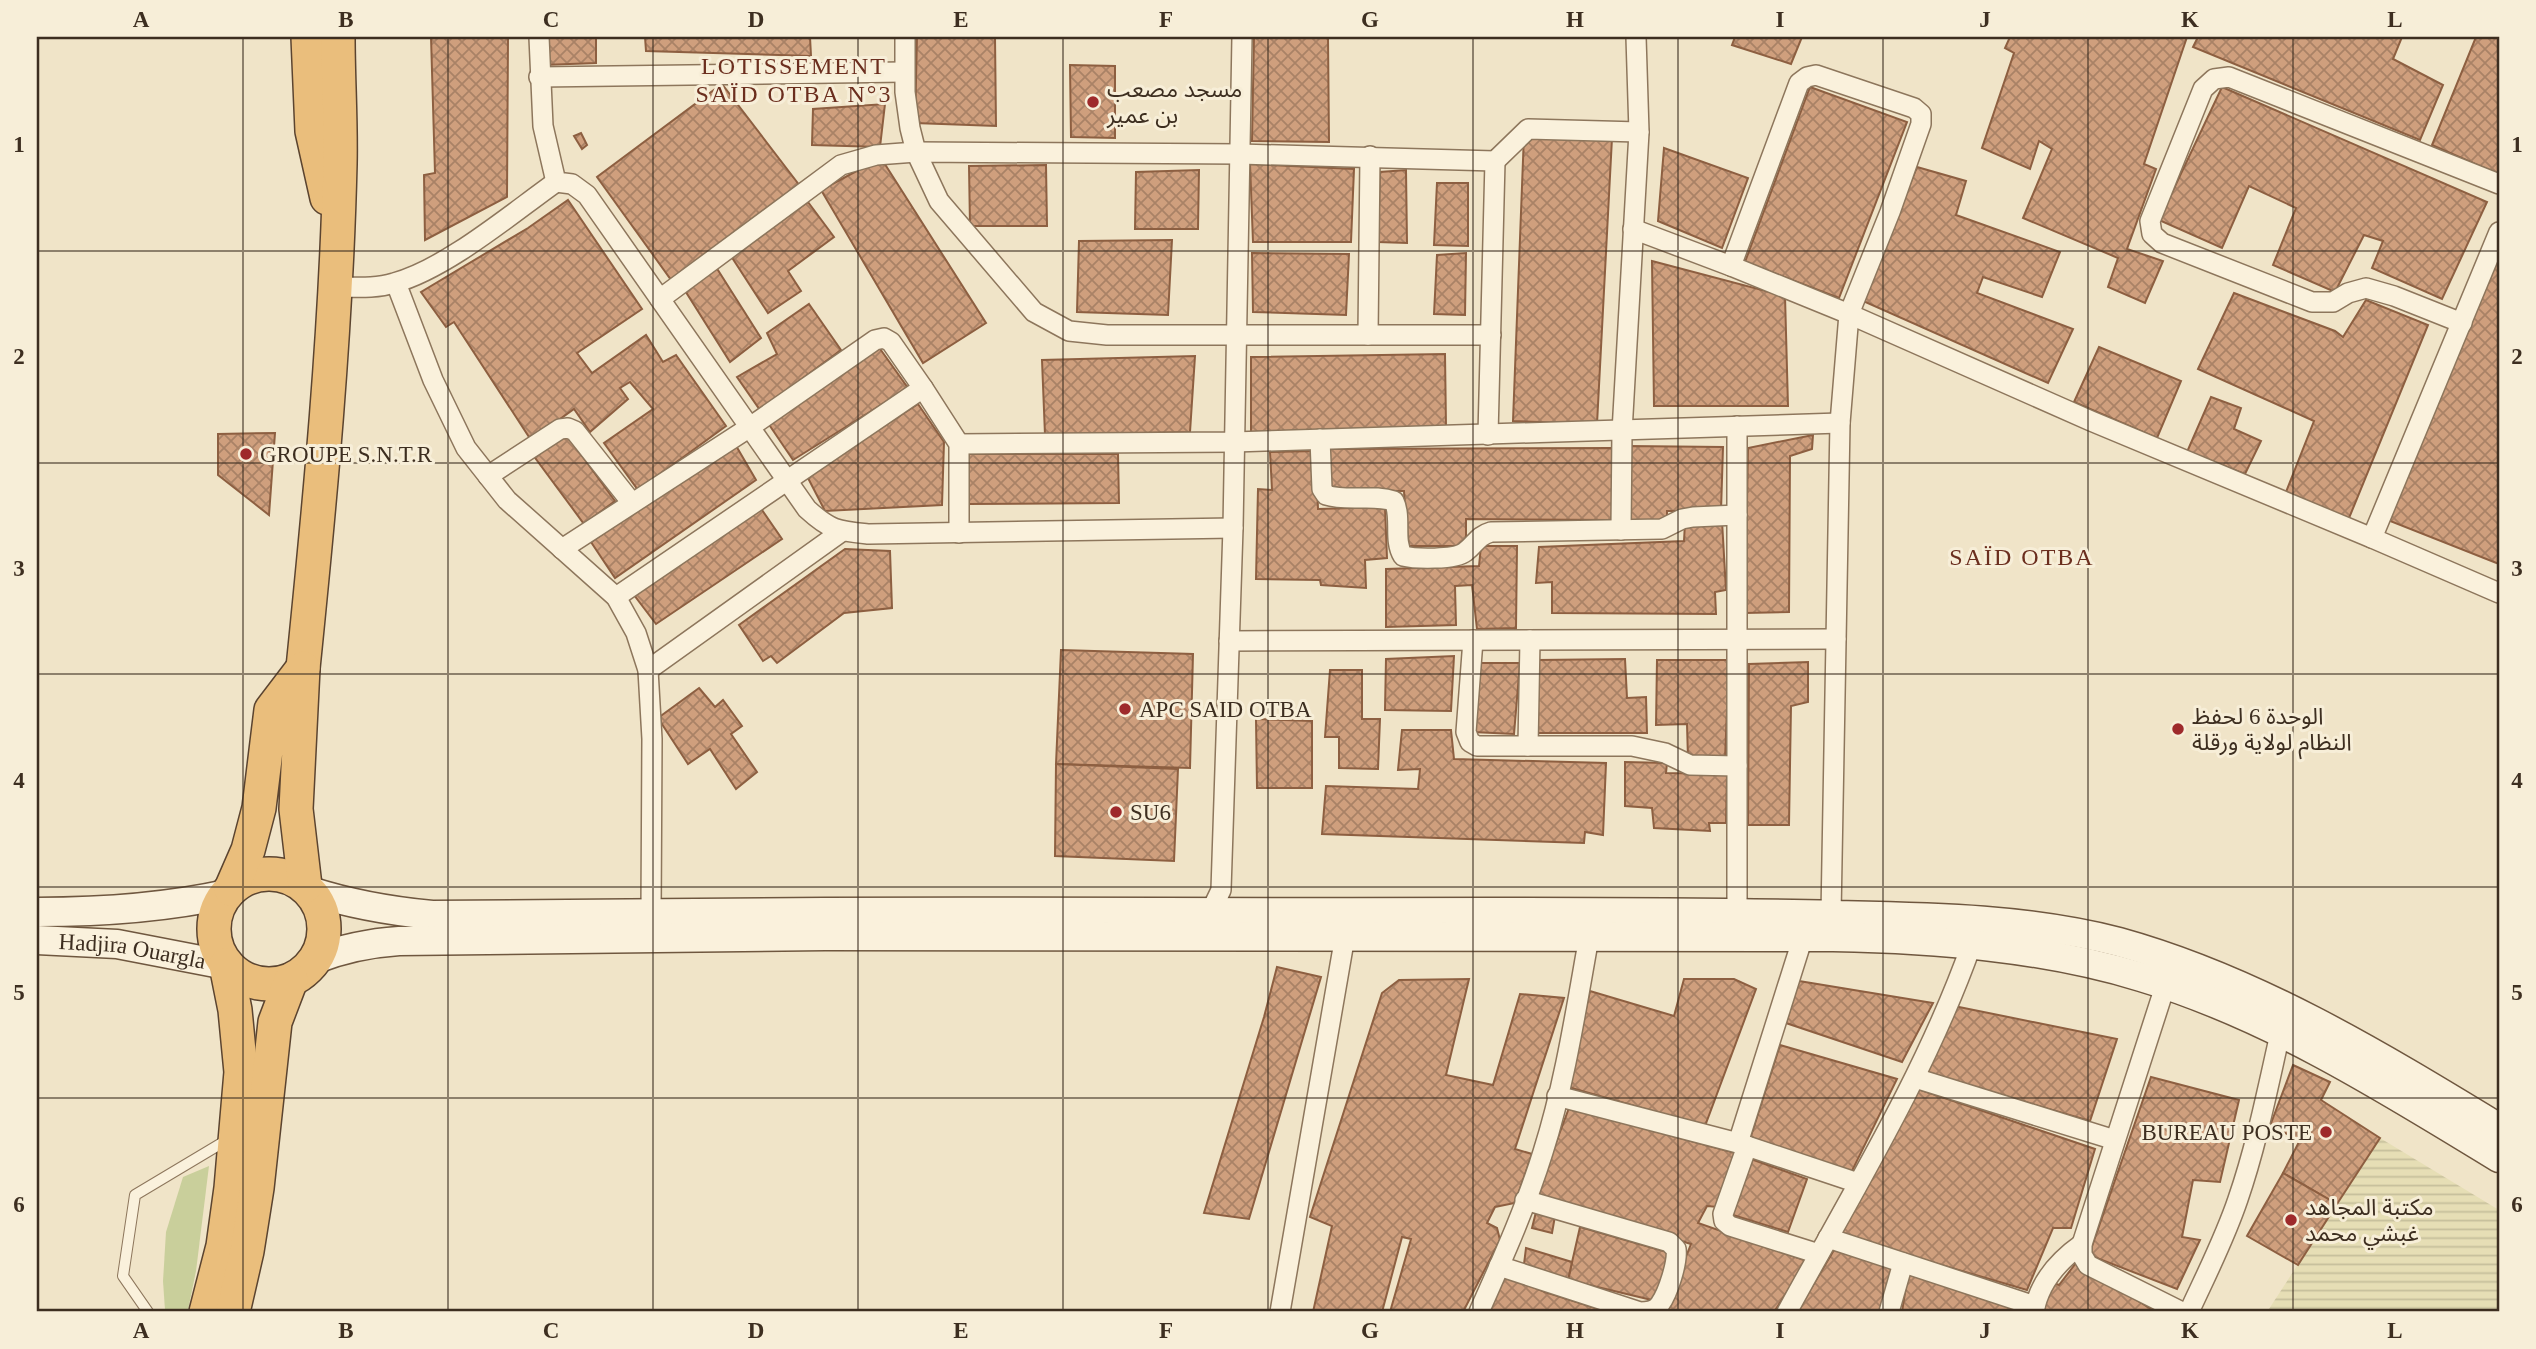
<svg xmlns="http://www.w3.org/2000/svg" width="2536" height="1349" font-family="'Times New Roman','Noto Sans Arabic',serif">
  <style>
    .farmland { fill: url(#farmland-rules) }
    .park { fill: #c9cf9b }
    .building { fill: url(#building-cross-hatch); stroke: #8d5f41; stroke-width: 2 }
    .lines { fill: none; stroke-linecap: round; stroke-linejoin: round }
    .service-casing { stroke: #8d765c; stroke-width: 12 }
    .minor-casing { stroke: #8d765c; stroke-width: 22 }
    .secondary-casing { stroke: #6f573f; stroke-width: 31 }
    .trunk-casing { stroke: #5b4430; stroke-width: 36 }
    .service { stroke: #faf1dc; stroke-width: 10 }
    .minor { stroke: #faf1dc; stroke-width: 19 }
    .secondary { stroke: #faf1dc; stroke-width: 28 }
    .trunk { stroke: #eabe7c; stroke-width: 33 }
    .grid { fill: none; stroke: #3d2e20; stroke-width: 2; stroke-opacity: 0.55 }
    .poi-dot { fill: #9e2a2b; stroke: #f7eed8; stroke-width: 2.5 }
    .labels { text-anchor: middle; stroke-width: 6; stroke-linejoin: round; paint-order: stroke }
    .poi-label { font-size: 23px; fill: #3d2e20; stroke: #f7eed8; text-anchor: start }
    .street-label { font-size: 23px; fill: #3d2e20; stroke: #f7eed8 }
    .neighbourhood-label { font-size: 24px; letter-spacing: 2px; fill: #6b2e1e; stroke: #f7eed8 }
    .neatline { fill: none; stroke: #3d2e20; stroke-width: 2.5 }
    .grid-label { font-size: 23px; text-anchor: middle; font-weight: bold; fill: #3d2e20 }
  </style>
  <defs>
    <pattern id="farmland-rules" width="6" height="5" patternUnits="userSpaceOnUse" patternTransform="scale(1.75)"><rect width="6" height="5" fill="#e6deb5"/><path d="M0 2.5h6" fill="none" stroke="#c6bf9b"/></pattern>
    <pattern id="building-cross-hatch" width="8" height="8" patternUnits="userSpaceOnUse" patternTransform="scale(1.75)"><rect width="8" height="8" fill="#cf9f7d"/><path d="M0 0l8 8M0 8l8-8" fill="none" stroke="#a98266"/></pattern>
  </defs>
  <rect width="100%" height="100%" fill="#f0e4c8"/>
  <!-- farmland -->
  <path class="farmland" d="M2380 1138 2499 1210V1312H2267Z"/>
  <!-- park -->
  <path class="park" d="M209 1166 196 1271 188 1310H165L163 1281 166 1232 183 1177Z"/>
  <!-- building -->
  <g class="building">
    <path d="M431 37H508L507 197 425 240 424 175 435 173Z"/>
    <path d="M545 37H596V63L544 65Z"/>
    <path d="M645 37H810L811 56 646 51Z"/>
    <path d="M917 37H995L996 126 915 123Z"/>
    <path d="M1254 37H1328L1329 142 1252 141Z"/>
    <path d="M1735 37H1802L1791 64 1732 45Z"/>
    <path d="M2010 37H2187L2144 164 2156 169 2127 249 2163 261 2145 303 2108 287 2118 258 2023 218 2052 149 2039 141 2030 169 1982 148 2014 53 2005 48Z"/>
    <path d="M2198 37H2402L2393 59 2443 85 2420 140 2193 47Z"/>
    <path d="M2476 37H2499L2498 174 2432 145Z"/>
    <path d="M1070 65 1115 66V138L1071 137Z"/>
    <path d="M722 84 800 186 674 284 597 177Z"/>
    <path d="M1810 87 1907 122 1839 298 1745 262Z"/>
    <path d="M2222 87 2487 202 2442 299 2372 268 2383 241 2364 235 2335 292 2273 265 2296 208 2249 186 2222 248 2159 220Z"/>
    <path d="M885 104 880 147 812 145 813 109Z"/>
    <path d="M581 133 587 145 582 149 574 136Z"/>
    <path d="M1524 134 1612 138 1597 424 1513 421Z"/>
    <path d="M1664 148 1748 178 1722 248 1658 221Z"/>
    <path d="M881 158 986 323 923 363 821 190Z"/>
    <path d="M1250 164 1354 169 1351 242H1253Z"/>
    <path d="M1046 165 1047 226H970L969 166Z"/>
    <path d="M1917 167 1966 181 1956 215 2060 252 2042 297 1983 277 1977 293 2073 329 2048 383 1863 301Z"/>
    <path d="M1199 170 1198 229H1135L1136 172Z"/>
    <path d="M1406 170 1407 243 1378 242 1380 172Z"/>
    <path d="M1437 183H1468V246L1434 245Z"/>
    <path d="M568 200 642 309 577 353 592 373 646 335 663 362 676 355 726 426 638 490 604 443 653 409 630 382 620 388 628 399 590 432 574 409 531 440 454 322 446 327 421 292 528 228Z"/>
    <path d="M808 202 834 237 788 271 801 291 768 313 731 256Z"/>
    <path d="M1172 240 1168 315 1077 312 1079 241Z"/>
    <path d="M2499 252V564L2385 519Z"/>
    <path d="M1252 253 1349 254 1346 315 1253 312Z"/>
    <path d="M1466 253 1465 315 1434 314 1437 255Z"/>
    <path d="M1652 261 1785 296 1788 406H1654Z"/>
    <path d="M716 267 761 338 730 362 684 289Z"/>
    <path d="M2234 293 2335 331 2343 337 2366 300 2428 325 2347 523 2284 497 2314 421 2198 369Z"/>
    <path d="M809 304 841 350 760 410 737 377 777 354 767 333Z"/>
    <path d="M878 346 908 388 793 460 768 423Z"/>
    <path d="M2099 347 2181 381 2157 438 2074 402Z"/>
    <path d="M1445 354 1446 427 1251 432V357Z"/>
    <path d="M1195 356 1190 432 1045 435 1042 360Z"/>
    <path d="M2211 397 2241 408 2234 429 2261 441 2245 474 2187 452Z"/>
    <path d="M918 404 944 442 942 505 825 511 807 476Z"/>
    <path d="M275 433 269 515 218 475V434Z"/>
    <path d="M566 434 615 501 584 524 533 455Z"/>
    <path d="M1813 435 1812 449 1790 456 1789 612 1745 613 1748 448Z"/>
    <path d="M735 444 756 480 615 578 591 542Z"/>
    <path d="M1628 446 1723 447 1721 511H1667V521H1626Z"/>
    <path d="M1613 448 1612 520 1466 519V546H1407L1404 491 1328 490V449Z"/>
    <path d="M1316 451 1318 509 1385 507 1387 558 1365 560 1366 588 1321 585 1320 580 1256 579 1258 489 1272 490 1270 452Z"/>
    <path d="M967 454H1118L1119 503 968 504Z"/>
    <path d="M760 507 782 539 656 624 634 595Z"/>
    <path d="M1722 521 1726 590 1715 592 1716 614 1552 613V582L1536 583 1539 547 1684 541 1685 523Z"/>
    <path d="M1481 546H1517L1516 628 1477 629 1472 585 1455 586 1456 625 1386 627V569L1479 566Z"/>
    <path d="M845 549 890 551 892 608 844 613 777 663 771 656 763 661 739 625Z"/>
    <path d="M1061 650 1193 654 1190 768 1056 764Z"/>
    <path d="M1454 656 1451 711 1385 710 1386 659Z"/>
    <path d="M1625 659 1627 698 1646 697 1647 733H1538V660Z"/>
    <path d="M1657 660H1729L1725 759H1688L1687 724 1656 725Z"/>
    <path d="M1808 662V702L1791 706 1789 825H1748L1749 664Z"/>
    <path d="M1479 663H1520L1514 734 1473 732Z"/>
    <path d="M1330 670H1362V719H1380L1378 769 1339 768V737H1325Z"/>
    <path d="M699 688 715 707 723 700 742 726 731 734 757 772 736 789 710 749 688 764 658 718Z"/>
    <path d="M1256 719 1312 721V788H1257Z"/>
    <path d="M1402 730H1451L1454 759 1606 763 1603 835 1585 832 1584 843 1322 834 1326 786 1418 789 1420 769 1398 770Z"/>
    <path d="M1625 762 1667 763 1666 773 1727 774 1726 823H1709L1710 831 1654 828 1652 808 1625 806Z"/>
    <path d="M1056 764 1178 769 1174 861 1055 856Z"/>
    <path d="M1277 967 1321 977 1249 1219 1204 1213 1264 1017Z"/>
    <path d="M1469 979 1446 1075 1493 1085 1520 994 1564 998 1515 1149 1532 1154 1515 1203 1495 1207 1487 1223 1497 1228 1500 1240 1463 1312H1390L1411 1239 1402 1237 1382 1312H1313L1332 1226 1310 1217 1382 993 1399 980Z"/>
    <path d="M1684 979H1734L1756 989 1705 1126 1568 1087 1590 991 1674 1016Z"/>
    <path d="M1799 981 1933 1003 1902 1062 1786 1023Z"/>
    <path d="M1954 1006 2117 1039 2090 1121 1923 1072Z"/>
    <path d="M1780 1045 1897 1079 1851 1173 1750 1139Z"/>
    <path d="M2293 1065 2330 1082 2321 1100 2380 1138 2337 1204 2283 1173 2300 1140 2270 1126Z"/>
    <path d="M2151 1077 2239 1100 2220 1182 2193 1180 2182 1237 2200 1240 2177 1289 2089 1255Z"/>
    <path d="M1918 1089 2095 1149 2071 1228H2053L2027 1290 1839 1235Z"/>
    <path d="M1569 1108 1739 1154 1718 1207 1707 1206 1698 1223 1807 1261 1774 1312H1664L1691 1244 1536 1196Z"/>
    <path d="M1748 1158 1807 1179 1788 1232 1733 1215Z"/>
    <path d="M2283 1173 2337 1204 2298 1265 2247 1236Z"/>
    <path d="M1536 1212 1555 1216 1552 1233 1532 1228Z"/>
    <path d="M1580 1227 1674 1254 1656 1301 1568 1280Z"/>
    <path d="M1526 1248 1572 1262 1568 1280 1524 1264Z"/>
    <path d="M1834 1250 1898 1269 1884 1312H1797Z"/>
    <path d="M2076 1263 2156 1312H2035L2051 1282 2059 1285Z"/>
    <path d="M1499 1273 1545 1292 1608 1312H1481Z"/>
    <path d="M1908 1273 2015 1308 2019 1312H1902Z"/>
  </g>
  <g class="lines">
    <!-- service casing -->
    <g class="service-casing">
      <path id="service" d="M148 1312 123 1276 135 1195 227 1140"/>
    </g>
    <!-- minor casing -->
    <g class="minor-casing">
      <g id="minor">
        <path d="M539 37 543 126 556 182 572 184 587 195 807 509C831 531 838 531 869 534L1233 528"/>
        <path d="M905 37V92L910 128 916 152 939 201 1034 312 1069 331 1107 335H1491"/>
        <path d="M539 77 904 72"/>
        <path d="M1633 229 1731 266 1849 314 2091 421 2372 538"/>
        <path d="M2499 232 2372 538 2499 593"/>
        <path d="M1731 266 1799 83 1807 77 1816 75 1914 108 1921 114V124L1890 212 1849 314 1840 423 1831 914"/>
        <path d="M396 283 433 380 466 448 507 500 616 597 636 633 648 670 652 739 651 913"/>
        <path d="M335 287C355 287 375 289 394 283 446 269 511 214 556 182"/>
        <path d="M660 299 841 165 876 155 916 152 1240 154 1495 161 1528 129 1639 132"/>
        <path d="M2462 323 2394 296 2366 288 2348 293 2333 302H2312L2162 243 2152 234 2150 221 2203 89 2214 79 2229 77 2499 184"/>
        <path d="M1368 335 1370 156"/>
        <path d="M1488 435 1495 161"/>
        <path d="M1320 439 1322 489 1326 495C1348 502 1373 494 1394 501 1402 518 1393 540 1403 556 1415 559 1455 560 1465 552 1476 544 1477 536 1491 532L1662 529 1682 519 1693 517 1737 515"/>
        <path d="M959 444 1234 442 1840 423"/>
        <path d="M488 476 560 429 568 428 575 431 632 503"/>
        <path d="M1621 530 1622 432 1639 132 1636 37"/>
        <path d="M562 549 750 427 875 340 884 338 891 342 923 388 959 444V533"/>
        <path d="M616 597 923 388"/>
        <path d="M1473 640 1466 732 1470 742 1477 746H1632L1665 753 1690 765 1737 766"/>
        <path d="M1229 641 1836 639"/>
        <path d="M648 670 841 532"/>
        <path d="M1528 746 1530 640"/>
        <path d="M1737 911V426"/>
        <path d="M1210 922V913L1221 890 1233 528 1242 37"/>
        <path d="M2169 974 2082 1244V1255L2088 1265 2182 1312"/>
        <path d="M1915 1078 2115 1140"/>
        <path d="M1557 1096 1738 1143 1858 1183"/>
        <path d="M1738 1143 1803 937"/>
        <path d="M1747 1146 1723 1214 1724 1221 1730 1226 1819 1254"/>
        <path d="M1828 1238 2035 1306"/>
        <path d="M1499 1266 1640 1312C1647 1312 1656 1311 1660 1304 1668 1293 1678 1262 1676 1249L1669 1242 1525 1200"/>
        <path d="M1280 1312 1345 936"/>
        <path d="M1479 1312C1502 1260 1526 1207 1543 1152 1565 1083 1576 1009 1589 937"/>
        <path d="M1787 1312C1852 1193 1925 1075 1971 946"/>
        <path d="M1889 1312 1903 1263"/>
        <path d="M2034 1312C2039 1282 2058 1261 2082 1244"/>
        <path d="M2189 1312C2206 1275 2225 1238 2238 1199 2258 1141 2269 1081 2283 1021"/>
      </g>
    </g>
    <!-- secondary casing -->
    <g class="secondary-casing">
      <g id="secondary">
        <path d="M310 891C350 904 390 911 432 915 563 915 694 912 825 912 1048 911 1271 913 1494 912 1608 912 1721 912 1834 915 1929 917 2026 918 2119 942 2256 980 2379 1055 2499 1128"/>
        <path d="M37 912C101 912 164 908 227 894"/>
        <path id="s1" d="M37 940 117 944 226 965"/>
        <path d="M316 959C344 948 369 943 399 941L825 936 1833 937C1935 939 2043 947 2141 977 2269 1015 2386 1089 2499 1158"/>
      </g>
    </g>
    <!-- trunk casing -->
    <g class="trunk-casing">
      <g id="trunk">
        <path d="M308 37 312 131 327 198"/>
        <path d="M303 668C320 501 336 333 340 164 341 122 338 79 338 37"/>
        <circle cx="269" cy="929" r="55"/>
        <path d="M231 889 248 850 259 808 271 710 303 668 296 809 305 886"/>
        <path d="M206 1312 223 1246 231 1188 241 1072 235 1010 226 965"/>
        <path d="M233 1312 247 1251 257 1188 275 1022 291 980"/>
      </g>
    </g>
    <!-- service -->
    <use href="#service" class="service"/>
    <!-- minor -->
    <use href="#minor" class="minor"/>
    <!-- secondary -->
    <use href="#secondary" class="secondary"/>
    <!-- trunk -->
    <use href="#trunk" class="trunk"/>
  </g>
  <!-- grid -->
  <path class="grid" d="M243 37V1312M448 37V1312M653 37V1312M858 37V1312M1063 37V1312M1268 37V1312M1473 37V1312M1678 37V1312M1883 37V1312M2088 37V1312M2293 37V1312M37 251H2499M37 463H2499M37 674H2499M37 887H2499M37 1098H2499"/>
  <!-- markers -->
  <g class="poi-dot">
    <circle cx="1093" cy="102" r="7"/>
    <circle cx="246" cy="454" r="7"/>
    <circle cx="1125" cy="709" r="7"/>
    <circle cx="2178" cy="729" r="7"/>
    <circle cx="1116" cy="812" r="7"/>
    <circle cx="2326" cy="1132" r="7"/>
    <circle cx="2291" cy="1220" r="7"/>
  </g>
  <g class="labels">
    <!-- poi labels -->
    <g class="poi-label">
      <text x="1107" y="97">مسجد مصعب<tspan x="1107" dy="26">بن عمير</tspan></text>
      <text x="260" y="462">GROUPE S.N.T.R</text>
      <text x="1139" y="717">APC SAID OTBA</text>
      <text x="2192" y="724">الوحدة 6 لحفظ<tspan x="2192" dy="26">النظام لولاية ورقلة</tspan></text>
      <text x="1130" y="820">SU6</text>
      <text x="2312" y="1140" text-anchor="end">BUREAU POSTE</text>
      <text x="2305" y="1215">مكتبة المجاهد<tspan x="2305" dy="26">غبشي محمد</tspan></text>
    </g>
    <!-- street labels -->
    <g class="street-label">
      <text dy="8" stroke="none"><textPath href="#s1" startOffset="96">Hadjira Ouargla</textPath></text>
    </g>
    <!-- neighbourhood labels -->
    <g class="neighbourhood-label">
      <text x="794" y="74">LOTISSEMENT<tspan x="794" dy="28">SAÏD OTBA N°3</tspan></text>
      <text x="2022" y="565">SAÏD OTBA</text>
    </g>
  </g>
  <!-- border -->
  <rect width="2536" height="1349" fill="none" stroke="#f7eed8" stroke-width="77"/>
  <rect x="38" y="38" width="2460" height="1272" class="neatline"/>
  <g class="grid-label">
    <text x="141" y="27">A</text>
    <text x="346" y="27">B</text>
    <text x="551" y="27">C</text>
    <text x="756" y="27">D</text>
    <text x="961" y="27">E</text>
    <text x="1166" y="27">F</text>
    <text x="1370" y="27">G</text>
    <text x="1575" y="27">H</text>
    <text x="1780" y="27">I</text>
    <text x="1985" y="27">J</text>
    <text x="2190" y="27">K</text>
    <text x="2395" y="27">L</text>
    <text x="19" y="152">1</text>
    <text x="2517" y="152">1</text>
    <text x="19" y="364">2</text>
    <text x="2517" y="364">2</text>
    <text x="19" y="576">3</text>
    <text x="2517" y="576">3</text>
    <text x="19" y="788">4</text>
    <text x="2517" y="788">4</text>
    <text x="19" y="1000">5</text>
    <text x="2517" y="1000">5</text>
    <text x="19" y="1212">6</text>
    <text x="2517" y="1212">6</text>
    <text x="141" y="1338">A</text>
    <text x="346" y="1338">B</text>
    <text x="551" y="1338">C</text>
    <text x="756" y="1338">D</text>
    <text x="961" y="1338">E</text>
    <text x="1166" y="1338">F</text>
    <text x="1370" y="1338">G</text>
    <text x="1575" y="1338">H</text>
    <text x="1780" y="1338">I</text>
    <text x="1985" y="1338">J</text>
    <text x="2190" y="1338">K</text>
    <text x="2395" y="1338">L</text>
  </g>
</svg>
